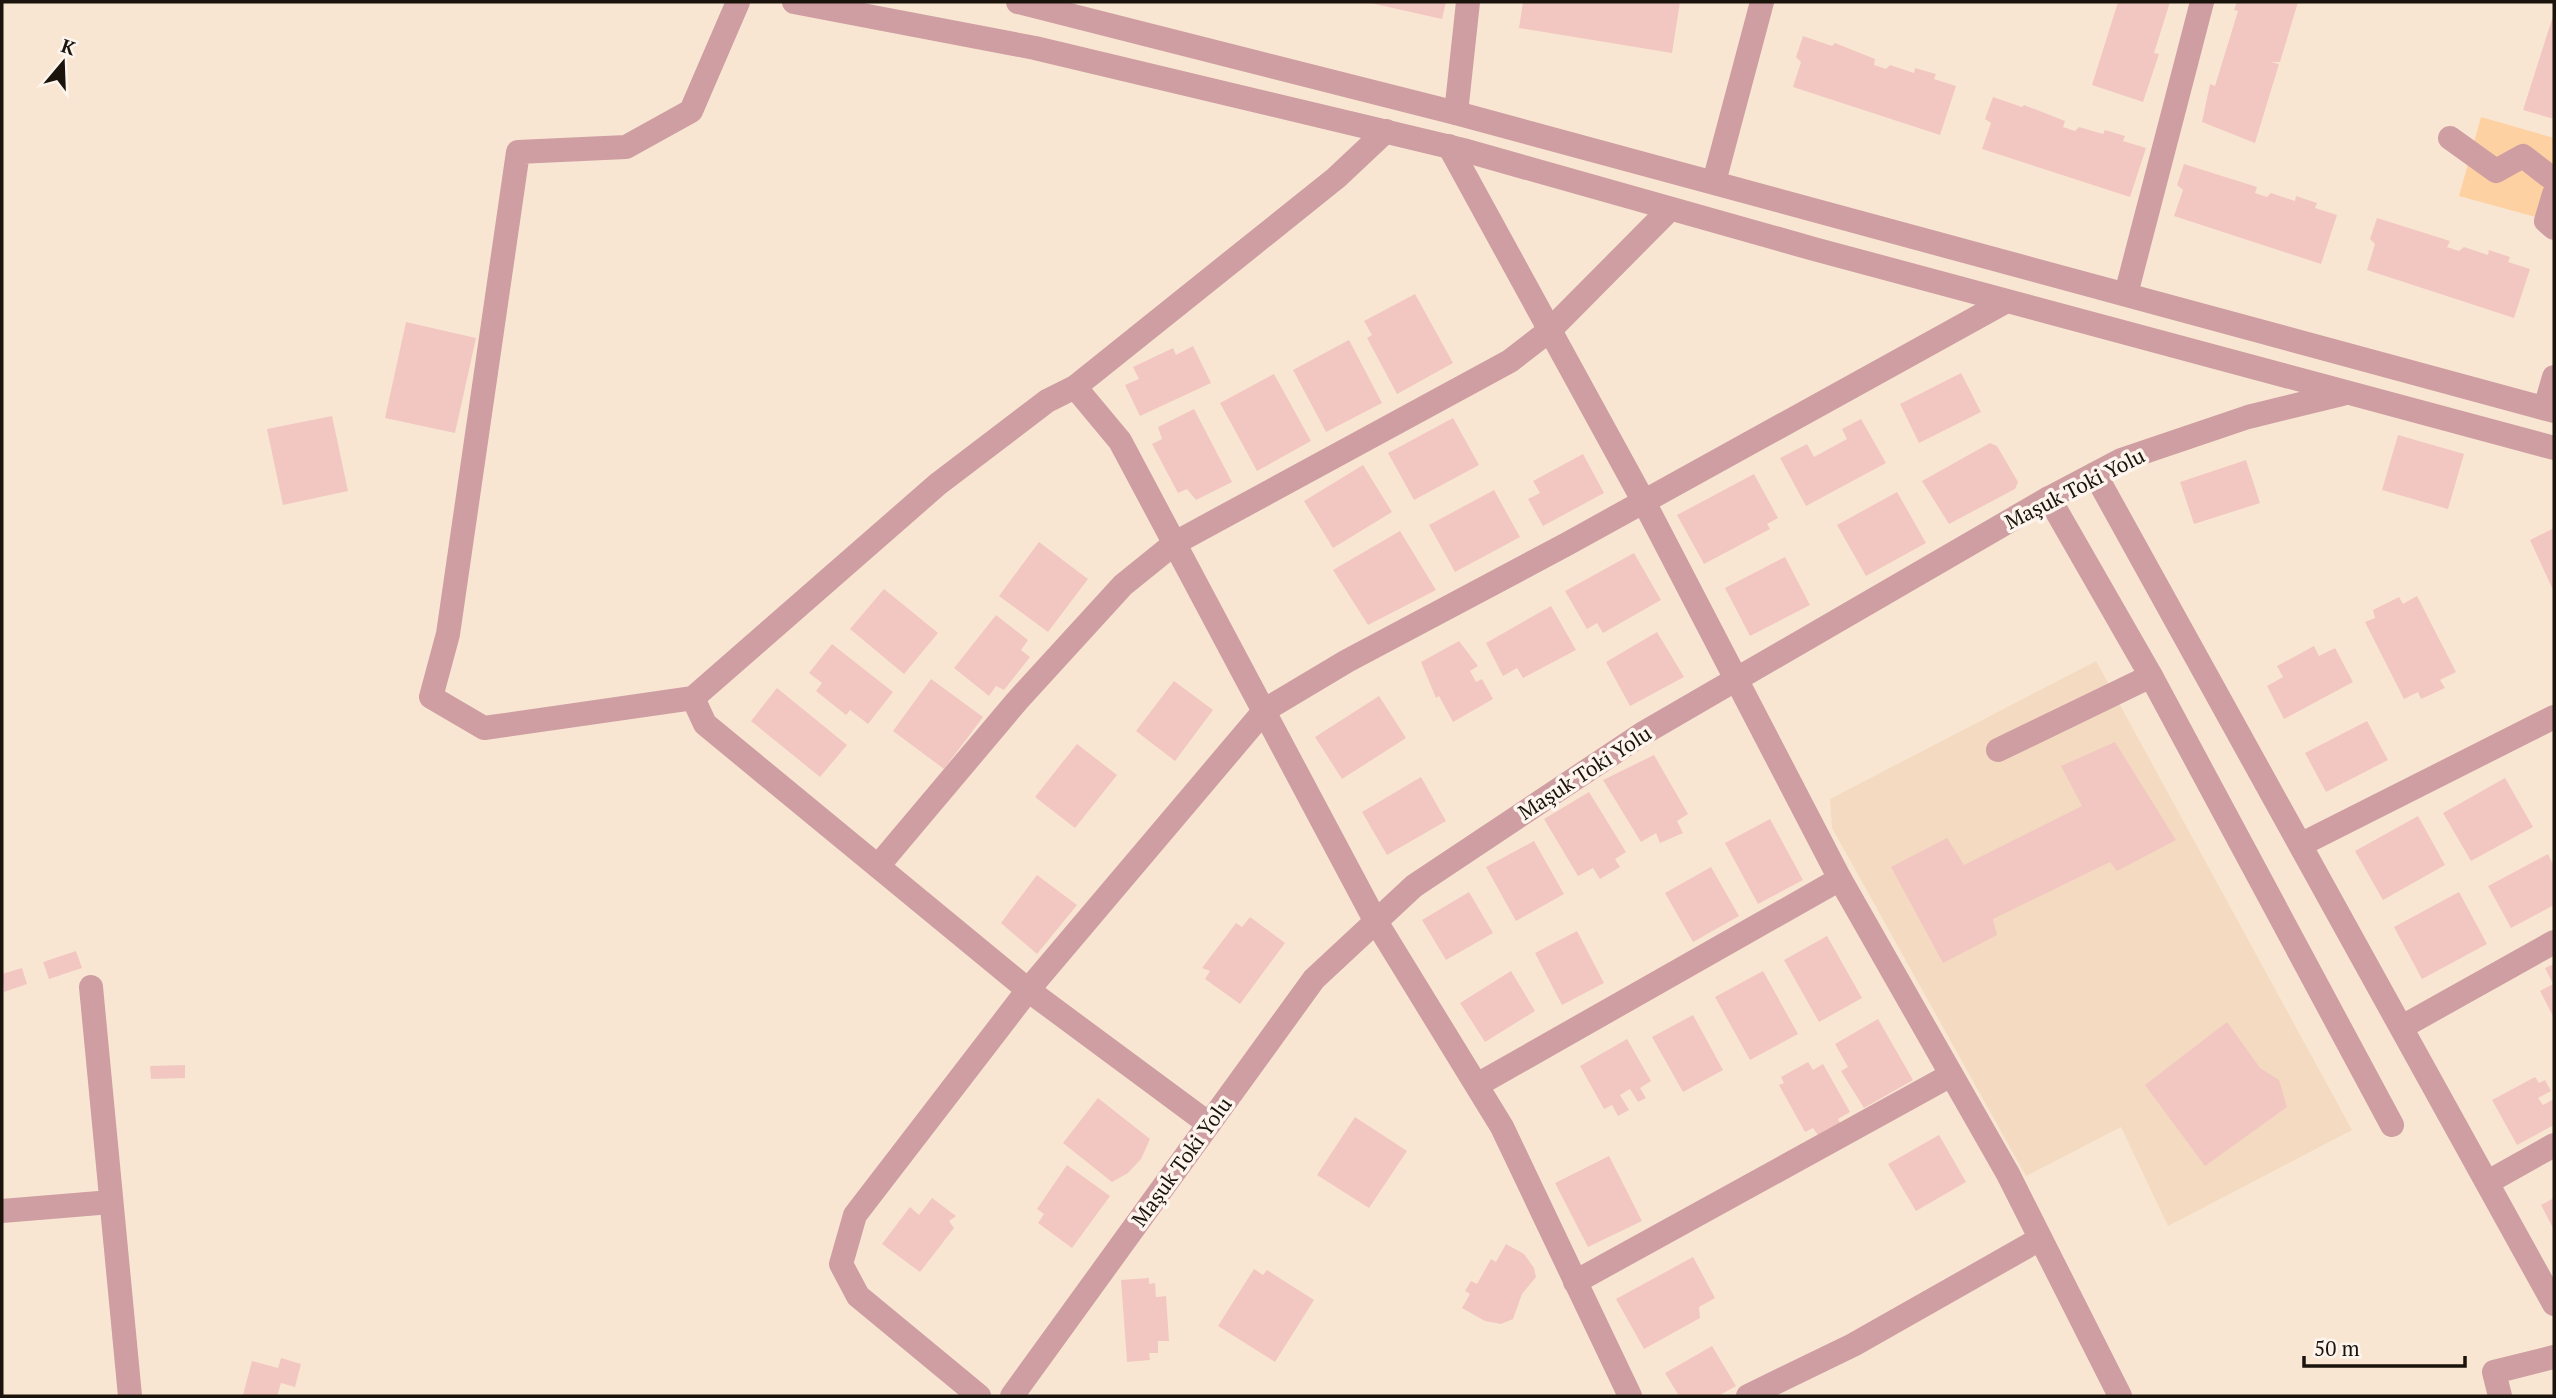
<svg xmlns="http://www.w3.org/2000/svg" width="2556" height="1398" font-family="'PT Serif',serif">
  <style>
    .built { fill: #f3dac1 }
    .green { fill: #fdd1a2 }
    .building { fill: #f2c7c1 }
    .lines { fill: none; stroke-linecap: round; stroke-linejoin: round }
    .minor { stroke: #ce9ea2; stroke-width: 24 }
    .labels { text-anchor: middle; stroke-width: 7; stroke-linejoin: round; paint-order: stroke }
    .street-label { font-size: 21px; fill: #1a140d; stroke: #fdf5ed }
  </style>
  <rect width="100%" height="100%" fill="#f9e6d2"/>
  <!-- built -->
  <path class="built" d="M2096 661 2352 1130 2168 1226 2121 1127 2026 1176 1832 828 1830 799Z"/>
  <!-- green -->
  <path class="green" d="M2481 117 2554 138V182L2543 219 2459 196Z"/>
  <!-- building -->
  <g class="building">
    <path d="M1366 2H1446L1442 19Z"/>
    <path d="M1523 2H1680L1672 53 1519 28Z"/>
    <path d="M2118 2H2170L2154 53 2159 54 2143 102 2092 85Z"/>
    <path d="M2237 2H2298L2280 62H2271L2279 64 2255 143 2202 122 2210 84 2215 86 2238 11 2234 10Z"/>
    <path d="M2554 13V119L2523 110Z"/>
    <path d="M1803 36 1832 46 1835 43 1875 59 1874 65 1886 69 1890 65 1914 73 1915 68 1936 74 1934 79 1956 86 1940 135 1793 87 1801 62 1796 57Z"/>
    <path d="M1993 97 2022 107 2024 105 2065 121 2063 127 2075 131 2079 127 2103 134 2105 130 2125 136 2123 141 2146 148 2130 197 1982 149 1991 123 1985 119Z"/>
    <path d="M2184 164 2257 187 2255 193 2267 197 2271 193 2295 201 2296 196 2317 203 2315 208 2337 215 2321 264 2174 216 2183 190 2177 185Z"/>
    <path d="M2377 218 2450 241 2447 247 2459 251 2464 247 2488 255 2489 250 2510 257 2508 262 2530 269 2514 318 2367 270 2375 244 2370 239Z"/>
    <path d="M1415 294 1453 363 1397 394 1367 338 1372 335 1364 321Z"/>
    <path d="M406 322 476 338 455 433 385 418Z"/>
    <path d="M1349 340 1382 403 1326 432 1293 370Z"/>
    <path d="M1193 346 1211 383 1140 416 1125 385 1139 379 1133 367 1173 348 1176 355Z"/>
    <path d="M1961 373 1981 412 1919 443 1900 404Z"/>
    <path d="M1274 374 1311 441 1257 471 1220 403Z"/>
    <path d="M1194 409 1232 482 1196 500 1187 489 1178 493 1152 444 1162 439 1158 427Z"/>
    <path d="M332 416 348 491 283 505 267 429Z"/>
    <path d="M1453 418 1479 465 1414 500 1388 453Z"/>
    <path d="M1861 419 1886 463 1806 506 1780 458 1807 444 1814 457 1847 439 1842 429Z"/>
    <path d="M2398 435 2464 454 2448 509 2382 490Z"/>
    <path d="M1990 443 1997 446 2018 482 2015 489 1949 524 1922 481Z"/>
    <path d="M1583 454 1604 493 1543 526 1528 499 1540 493 1533 481Z"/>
    <path d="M2246 460 2260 503 2194 524 2180 482Z"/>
    <path d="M1363 465 1392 512 1333 548 1304 501Z"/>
    <path d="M1754 474 1778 518 1767 524 1770 529 1704 564 1677 515Z"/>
    <path d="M1494 490 1520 537 1455 572 1429 525Z"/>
    <path d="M1897 492 1926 543 1866 576 1837 525Z"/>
    <path d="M2554 528V592L2530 540Z"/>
    <path d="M1400 531 1436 590 1368 625 1333 570Z"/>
    <path d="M1039 542 1088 579 1048 632 999 596Z"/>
    <path d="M1634 553 1661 600 1603 633 1597 623 1587 629 1565 591Z"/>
    <path d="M1785 557 1810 605 1750 636 1725 588Z"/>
    <path d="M884 589 938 633 904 674 850 629Z"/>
    <path d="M2417 596 2456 672 2440 680 2445 688 2421 699 2418 692 2404 699 2365 622 2375 618 2373 610 2399 597 2403 604Z"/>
    <path d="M1551 606 1576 650 1523 678 1517 668 1503 676 1486 643Z"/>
    <path d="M996 615 1028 640 1021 650 1030 657 1004 690 996 686 989 696 954 668Z"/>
    <path d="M1657 632 1684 677 1630 706 1606 662Z"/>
    <path d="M1459 641 1478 666 1470 671 1476 682 1482 679 1493 699 1453 722 1439 696 1436 698 1421 662Z"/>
    <path d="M832 644 893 692 868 724 850 710 846 715 816 691 822 683 809 673Z"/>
    <path d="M2314 646 2319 656 2335 648 2353 682 2284 719 2267 686 2283 677 2277 666Z"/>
    <path d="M931 679 983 717 944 769 893 731Z"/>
    <path d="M1174 681 1213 710 1175 761 1136 731Z"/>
    <path d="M777 688 847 745 820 777 751 721Z"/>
    <path d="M1379 696 1406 738 1342 779 1315 737Z"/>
    <path d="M2367 721 2388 760 2326 792 2305 753Z"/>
    <path d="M2115 742 2176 840 2117 871 2110 862 1993 919 1997 935 1943 963 1891 867 1947 838 1964 865 2082 806 2061 766Z"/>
    <path d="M1077 744 1117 775 1075 828 1035 797Z"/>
    <path d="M1654 755 1688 814 1677 821 1683 833 1660 843 1656 833 1641 842 1603 780Z"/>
    <path d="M1421 777 1446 821 1387 855 1362 812Z"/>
    <path d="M2505 778 2533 827 2471 861 2443 813Z"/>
    <path d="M1589 792 1626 852 1615 859 1620 867 1600 879 1593 868 1578 876 1544 819Z"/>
    <path d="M2418 816 2445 865 2383 900 2355 851Z"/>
    <path d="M1770 819 1803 880 1758 904 1725 843Z"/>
    <path d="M1534 841 1564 894 1516 921 1486 867Z"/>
    <path d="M2548 854 2554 866V905L2511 928 2488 886Z"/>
    <path d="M1711 867 1739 916 1693 942 1665 893Z"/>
    <path d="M1037 875 1077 905 1037 954 1001 923Z"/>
    <path d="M1469 892 1493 933 1446 960 1422 920Z"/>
    <path d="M2459 892 2487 944 2422 979 2394 927Z"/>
    <path d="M1250 917 1285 943 1240 1004 1205 979 1210 971 1202 968 1236 923 1242 927Z"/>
    <path d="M1577 931 1604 983 1562 1005 1535 953Z"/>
    <path d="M1827 936 1862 998 1819 1022 1784 960Z"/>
    <path d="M76 951 82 968 49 979 43 962Z"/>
    <path d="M2554 964V1018L2540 991 2553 984 2545 968Z"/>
    <path d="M22 968 27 984 4 992 2 974Z"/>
    <path d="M1511 971 1535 1011 1485 1042 1460 1003Z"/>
    <path d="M1763 971 1798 1034 1750 1060 1715 997Z"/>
    <path d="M1693 1015 1723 1070 1683 1092 1652 1037Z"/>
    <path d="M1878 1019 1913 1080 1864 1108 1841 1071 1848 1067 1835 1044Z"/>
    <path d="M2227 1022 2260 1068 2279 1080 2287 1107 2205 1166 2145 1085Z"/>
    <path d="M1627 1039 1651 1081 1640 1088 1646 1098 1638 1102 1630 1089 1620 1095 1629 1110 1618 1116 1612 1105 1604 1109 1580 1066Z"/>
    <path d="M1808 1062 1813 1070 1823 1064 1850 1112 1838 1119 1840 1123 1818 1135 1813 1128 1805 1132 1779 1085 1784 1083 1781 1077Z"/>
    <path d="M185 1065V1078L151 1079 150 1066Z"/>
    <path d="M2535 1077 2539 1083 2545 1080 2551 1091 2538 1098 2543 1105 2554 1099V1125L2517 1145 2492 1100Z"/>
    <path d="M1098 1098 1150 1139 1141 1159 1128 1173 1112 1182 1063 1143Z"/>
    <path d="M1355 1117 1407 1151 1369 1208 1317 1175Z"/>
    <path d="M1939 1135 1966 1182 1916 1211 1888 1164Z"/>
    <path d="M1609 1156 1642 1221 1588 1247 1555 1183Z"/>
    <path d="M1067 1165 1110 1196 1072 1248 1038 1223 1044 1214 1037 1209Z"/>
    <path d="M932 1198 956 1216 949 1221 954 1228 920 1272 882 1244 910 1207 919 1215Z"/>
    <path d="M2554 1198V1230L2541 1205Z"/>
    <path d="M1506 1244 1524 1254 1534 1268 1536 1277 1522 1294 1513 1319 1501 1324 1485 1321 1462 1308 1470 1294 1465 1291 1471 1281 1477 1284 1491 1259 1496 1262Z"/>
    <path d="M1693 1257 1715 1298 1699 1307 1700 1318 1644 1349 1616 1299Z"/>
    <path d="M1254 1269 1263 1275 1267 1270 1314 1300 1275 1362 1218 1326Z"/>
    <path d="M1149 1278V1284L1155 1283 1156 1297 1166 1296 1169 1341H1158V1353H1149L1150 1360 1127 1362 1121 1280Z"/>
    <path d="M1712 1346 1736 1386 1718 1396H1679L1665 1373Z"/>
    <path d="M281 1358 301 1364 295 1387 281 1383 277 1396 243 1395 252 1361 278 1368Z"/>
  </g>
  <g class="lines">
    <!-- minor -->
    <g class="minor">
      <path d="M738 2 691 111 626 147 518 152 448 634 431 697 484 728 693 698 938 484 1047 401 1075 387 1336 178 1386 131"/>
      <path d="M794 2 1035 48 1467 151 1814 249 2554 448"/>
      <path d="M1018 2 1456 113 2554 411"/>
      <path d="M1456 113 1468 2"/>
      <path d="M2450 138 2496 171 2523 156 2554 180"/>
      <path d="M1449 146 1644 502 1840 879 2008 1174 2120 1396"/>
      <path d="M1714 182 1762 2"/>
      <path d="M2554 194 2546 221 2554 228"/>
      <path d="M2126 294 2202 2"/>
      <path d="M1075 387 1120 441 1375 920 1502 1127 1630 1396"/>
      <path d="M2545 408 2554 377"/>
      <path d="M2095 474 2554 1304"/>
      <path d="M2049 498 2151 676 2392 1125"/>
      <path d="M693 698 705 724 1028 990 1209 1124"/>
      <path d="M1998 750 2151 676"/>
      <path d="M2302 844 2554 717"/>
      <path d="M878 866 1017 701 1123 585 1175 543 1510 361 1550 330 1670 209"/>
      <path d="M91 987 130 1396"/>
      <path d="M2402 1027 2554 942"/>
      <path d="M1477 1085 1840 879"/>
      <path d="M2488 1182 2554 1145"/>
      <path d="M2 1211 111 1202"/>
      <path d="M1575 1282 1951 1075"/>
      <path d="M979 1396 858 1296 841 1264 855 1215 1028 990 1265 710 1347 661 1567 544 2005 302"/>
      <path d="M1012 1396 1314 979 1414 886 1642 734 2049 498 2121 460 2248 417 2342 394"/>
      <path d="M1748 1396 1853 1345 2040 1239"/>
      <path d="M2500 1396 2494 1372 2554 1357"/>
    </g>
  </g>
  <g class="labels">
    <!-- street labels -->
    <g class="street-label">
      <text transform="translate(2075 489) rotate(-27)" y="7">Maşuk Toki Yolu</text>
      <text transform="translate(1585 773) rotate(-33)" y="7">Maşuk Toki Yolu</text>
      <text transform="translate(1182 1162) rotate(-54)" y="7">Maşuk Toki Yolu</text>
    </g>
  </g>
  <!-- border -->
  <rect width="2556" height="1398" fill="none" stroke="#1a140d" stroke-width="7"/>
  <!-- north arrow -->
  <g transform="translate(63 63) rotate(19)" stroke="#fdf5ed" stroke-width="5" paint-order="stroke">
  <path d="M0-5L12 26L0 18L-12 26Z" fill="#1a140d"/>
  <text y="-10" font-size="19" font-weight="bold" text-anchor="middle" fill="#1a140d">K</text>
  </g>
  <!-- scale -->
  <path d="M2304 1356v10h161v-10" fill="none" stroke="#1a140d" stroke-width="3.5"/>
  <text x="2314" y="1356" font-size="21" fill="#1a140d" stroke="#fdf5ed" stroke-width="5" paint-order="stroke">50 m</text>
</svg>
